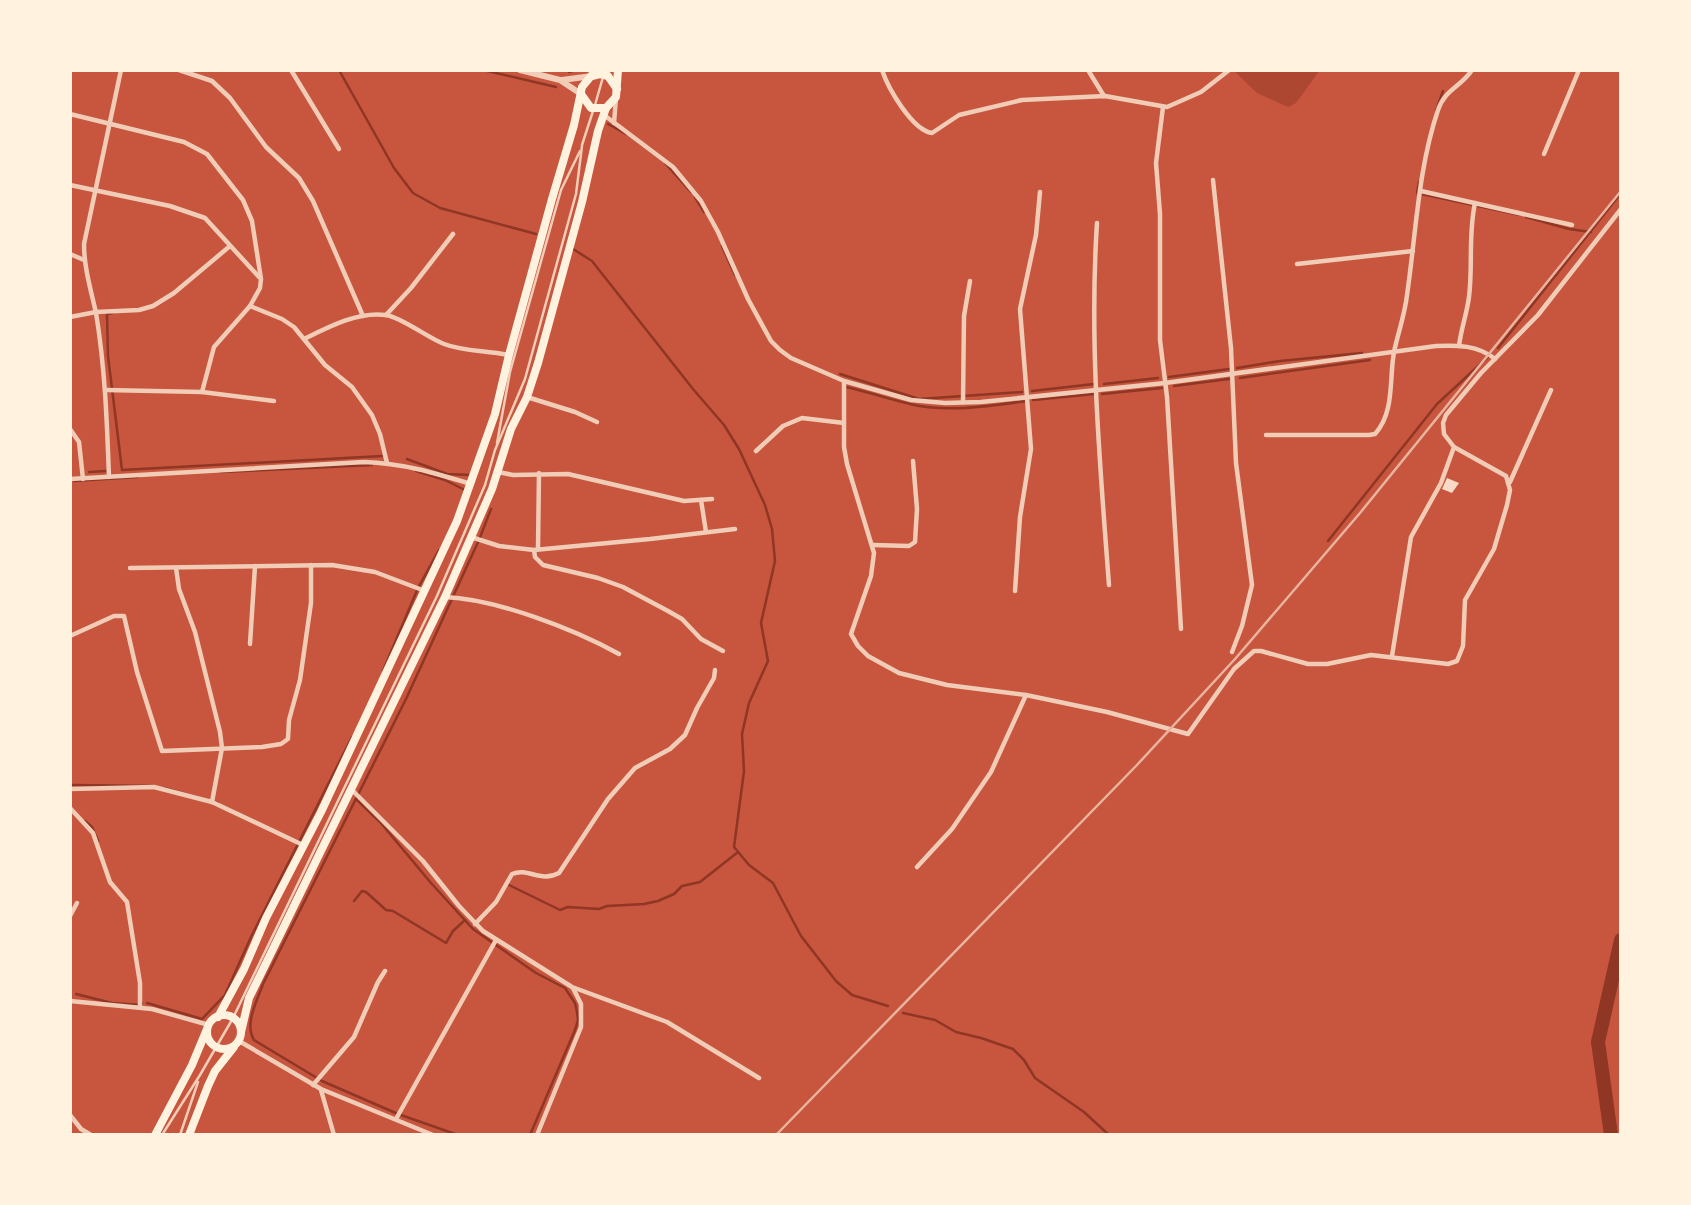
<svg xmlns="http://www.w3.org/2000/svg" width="1691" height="1205" font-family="'Varela Round',sans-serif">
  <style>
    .green { fill: #ae4732 }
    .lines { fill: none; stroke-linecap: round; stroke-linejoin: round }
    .stream { stroke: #8f3625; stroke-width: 2.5 }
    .river { stroke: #8f3625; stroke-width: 14 }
    .building { fill: #f7dbc8 }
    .service { stroke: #f1ccb7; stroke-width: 2.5 }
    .minor { stroke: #f1ccb7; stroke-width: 4.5 }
    .tertiary { stroke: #f1ccb7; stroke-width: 6 }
    .trunk { stroke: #fff3e0; stroke-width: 8 }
    .rail { stroke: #e9b49f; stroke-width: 2.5 }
  </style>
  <rect width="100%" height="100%" fill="#c8553d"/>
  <!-- green -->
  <path class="green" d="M1233 70H1320L1296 103 1288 107 1257 93Z"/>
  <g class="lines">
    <!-- stream -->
    <g class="stream">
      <path d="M339 70 394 168 413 193 440 208 536 234"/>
      <path d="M483 70 556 87"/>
      <path d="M569 72 576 70"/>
      <path d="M1436 111 1443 91"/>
      <path d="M608 124 626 134"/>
      <path d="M665 163 691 192"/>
      <path d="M1419 182 1417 193 1520 215"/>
      <path d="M695 197 704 212"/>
      <path d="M1526 217 1569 229 1591 232"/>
      <path d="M722 246 735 275"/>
      <path d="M573 249 592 261 693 389 724 425 739 449 765 505 772 529 775 561 761 623 768 661 749 703 742 734 744 771 734 847 749 865 773 883 801 936 836 981 852 995 888 1006"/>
      <path d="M112 313 107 314 108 356 122 470 382 456"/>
      <path d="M1498 348 1621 193"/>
      <path d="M1237 368 1280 361 1362 353"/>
      <path d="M840 374 919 399 1022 392"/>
      <path d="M1169 377 1229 369"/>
      <path d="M1240 378 1370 360"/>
      <path d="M1104 384 1158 378"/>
      <path d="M1174 386 1229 379"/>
      <path d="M846 387C868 392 889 399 910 404 947 413 990 406 1026 401"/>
      <path d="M1032 391 1094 384"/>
      <path d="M1102 394 1162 388"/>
      <path d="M1033 400 1094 394"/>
      <path d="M407 459 447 474 471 475"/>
      <path d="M416 471 445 480 465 490"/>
      <path d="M89 472 106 471"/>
      <path d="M221 472 372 465"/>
      <path d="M74 481 138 477"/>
      <path d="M1328 541 1437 404 1488 357"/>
      <path d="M383 671 418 588 439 550"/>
      <path d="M70 785 154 786"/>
      <path d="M164 788 218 803"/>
      <path d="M356 799 380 822 431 883 473 929 536 973 565 988 575 1003 577 1012 578 1020 575 1030 530 1135"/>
      <path d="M85 821 92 827 98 841"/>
      <path d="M509 885 560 910 568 907 599 909 607 906 644 904 658 901 674 894 682 886 700 882 738 852"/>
      <path d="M354 901 362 891 366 892 386 910 393 911 446 943 453 931 465 920"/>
      <path d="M76 994 112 1003 141 1005 142 1003"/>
      <path d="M147 1003 202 1019 225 995 251 937 352 737"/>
      <path d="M903 1013 935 1020 956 1032 981 1038 1013 1049 1024 1060 1035 1078 1084 1112 1109 1135"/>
      <path d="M458 1135 398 1114 322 1081 254 1040C244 1024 257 1001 263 984L406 699 479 540 491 509"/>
    </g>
    <!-- river -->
    <path class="river" d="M1611 1135 1598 1042 1621 940"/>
  </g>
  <!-- building -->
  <path class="building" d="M1447 478 1459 483 1452 493 1442 489Z"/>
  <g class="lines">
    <!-- service -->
    <g class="service">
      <path d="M595 105 605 70"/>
      <path d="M582 145 593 111"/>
      <path d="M497 443 510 372 561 190 580 151"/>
      <path d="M162 1135 200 1075 233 1018 437 596 485 485 495 450 525 379 576 194 582 146"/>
      <path d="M180 1135 198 1082"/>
    </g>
    <!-- minor -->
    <g class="minor">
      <path d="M179 70 212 81 230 98 266 147 299 178 313 201 363 316"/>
      <path d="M291 70 339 149"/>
      <path d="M882 70C888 88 912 130 932 133L959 115 1022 100 1105 96 1167 107 1201 92 1228 71"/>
      <path d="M1088 70 1104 96"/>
      <path d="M1163 107 1156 163 1160 214V340L1167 397 1181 629"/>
      <path d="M70 114 184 142 207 154 243 200 252 221 261 279 260 288 250 306 214 347 202 392"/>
      <path d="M604 115 673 167 701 201 718 232 748 299 771 341 780 350 791 358 844 381 911 400 945 403 981 402 1165 383 1436 346C1457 345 1478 345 1495 359"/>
      <path d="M614 123 616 98"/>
      <path d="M1544 154 1579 70"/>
      <path d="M1213 180 1231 348 1236 463 1252 585 1242 626 1232 652"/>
      <path d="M70 185 170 206 205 218 259 277"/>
      <path d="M1421 191 1572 225"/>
      <path d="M1097 223C1089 344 1100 465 1109 585"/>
      <path d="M70 254 84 260"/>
      <path d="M1297 264 1413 251"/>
      <path d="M250 306 282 319 294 327 325 365 352 387 372 415 380 434 387 463"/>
      <path d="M386 315 411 288 453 234"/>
      <path d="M70 317 96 312 139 310 153 306 174 293 230 246"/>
      <path d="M304 339C328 327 358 311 386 315 401 317 428 338 444 344 465 352 486 350 508 355"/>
      <path d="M1459 346C1461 329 1467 313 1469 297 1473 266 1468 235 1475 203"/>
      <path d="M844 381V447L847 464 874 553 871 576 851 634 858 646 868 656 899 673 947 685 1026 695 1107 712 1188 734 1234 669 1254 651H1261L1308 664H1327L1371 655 1448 664 1457 661 1463 646 1465 600 1494 549 1507 505 1510 490 1506 476 1454 447 1444 434 1443 423 1446 415 1481 373 1538 315 1621 209"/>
      <path d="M106 390 202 392 274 401"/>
      <path d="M527 397 575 412 597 422"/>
      <path d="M963 402 964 316 970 281"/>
      <path d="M70 429 79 442 83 479"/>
      <path d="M1266 435H1369L1375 434C1395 412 1389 379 1394 352 1398 333 1405 314 1407 295 1416 234 1418 169 1438 110 1445 89 1461 87 1472 70"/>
      <path d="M756 451 783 426 802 418 844 423"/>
      <path d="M498 472 513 475 568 474 684 501 712 499"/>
      <path d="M109 477C107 422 105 367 96 313 91 290 84 268 84 244L121 70"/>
      <path d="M70 479 364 462C402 463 435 473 471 484"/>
      <path d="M1510 482 1551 390"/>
      <path d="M701 500 706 532"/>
      <path d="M471 537 499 546 534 550 650 539 735 529"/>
      <path d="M873 545 909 546 915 542 917 509 913 461"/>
      <path d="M538 549 539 473"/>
      <path d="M534 550 535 557 543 565 598 578 623 587 668 611 682 619 701 639 723 651"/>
      <path d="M130 568 332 565 375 572 425 591"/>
      <path d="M176 568 179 589 195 632 220 732 222 748 212 802"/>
      <path d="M1015 591 1020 517 1031 449 1020 309 1036 235 1040 192"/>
      <path d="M445 597C496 599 574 629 619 654"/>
      <path d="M70 636 114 616H124L137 672 162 751 262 747 281 744 288 739 289 720 300 680 311 603V565"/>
      <path d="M250 644 255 566"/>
      <path d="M1392 656 1411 537 1441 483 1454 447"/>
      <path d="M70 789 154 787 212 802 303 845"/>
      <path d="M352 790 423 861 459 906 483 931 572 987 667 1022 759 1078"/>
      <path d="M70 808 93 833 110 882 127 902 140 983V1007"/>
      <path d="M917 867 952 829 991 772 1026 695"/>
      <path d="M70 916 77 903"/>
      <path d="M475 924 496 902 512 874C528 867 540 883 559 873L608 799 635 768 670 749 685 735 697 708 714 678 715 670"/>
      <path d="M70 1001 152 1009 209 1025"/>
      <path d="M239 1041 321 1089 433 1135"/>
      <path d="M313 1085 354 1037 378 982 385 971"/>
      <path d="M321 1090 334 1135"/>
      <path d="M70 1115 81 1129 91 1135"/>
      <path d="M396 1119 496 940"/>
      <path d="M537 1135 581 1027V1004L573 988"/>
    </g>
    <!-- tertiary -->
    <g class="tertiary">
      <path d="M520 70 560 80 581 94"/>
      <path d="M562 80 592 76"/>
    </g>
    <!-- trunk -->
    <g class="trunk">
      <path d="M592 76 600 74 608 76 617 89"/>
      <path d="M581 94 591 108H606L616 97 618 70"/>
      <circle cx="224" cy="1032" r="17"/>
      <path d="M218 1017 244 969 266 918 321 812 457 521 495 414 509 355 552 199 574 125 582 87 596 70"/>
      <path d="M241 1032 249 998 445 597 492 489 511 429 527 397 538 363 582 202 598 131 606 108"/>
      <path d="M155 1135 192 1065 207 1029"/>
      <path d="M189 1135 208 1086 215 1071 234 1047"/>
    </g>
    <!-- rail -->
    <path class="rail" d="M776 1135 1136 766 1235 659 1360 513 1621 191"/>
  </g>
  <!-- border -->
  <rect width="1691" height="1205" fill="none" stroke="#fff3e0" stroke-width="144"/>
</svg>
